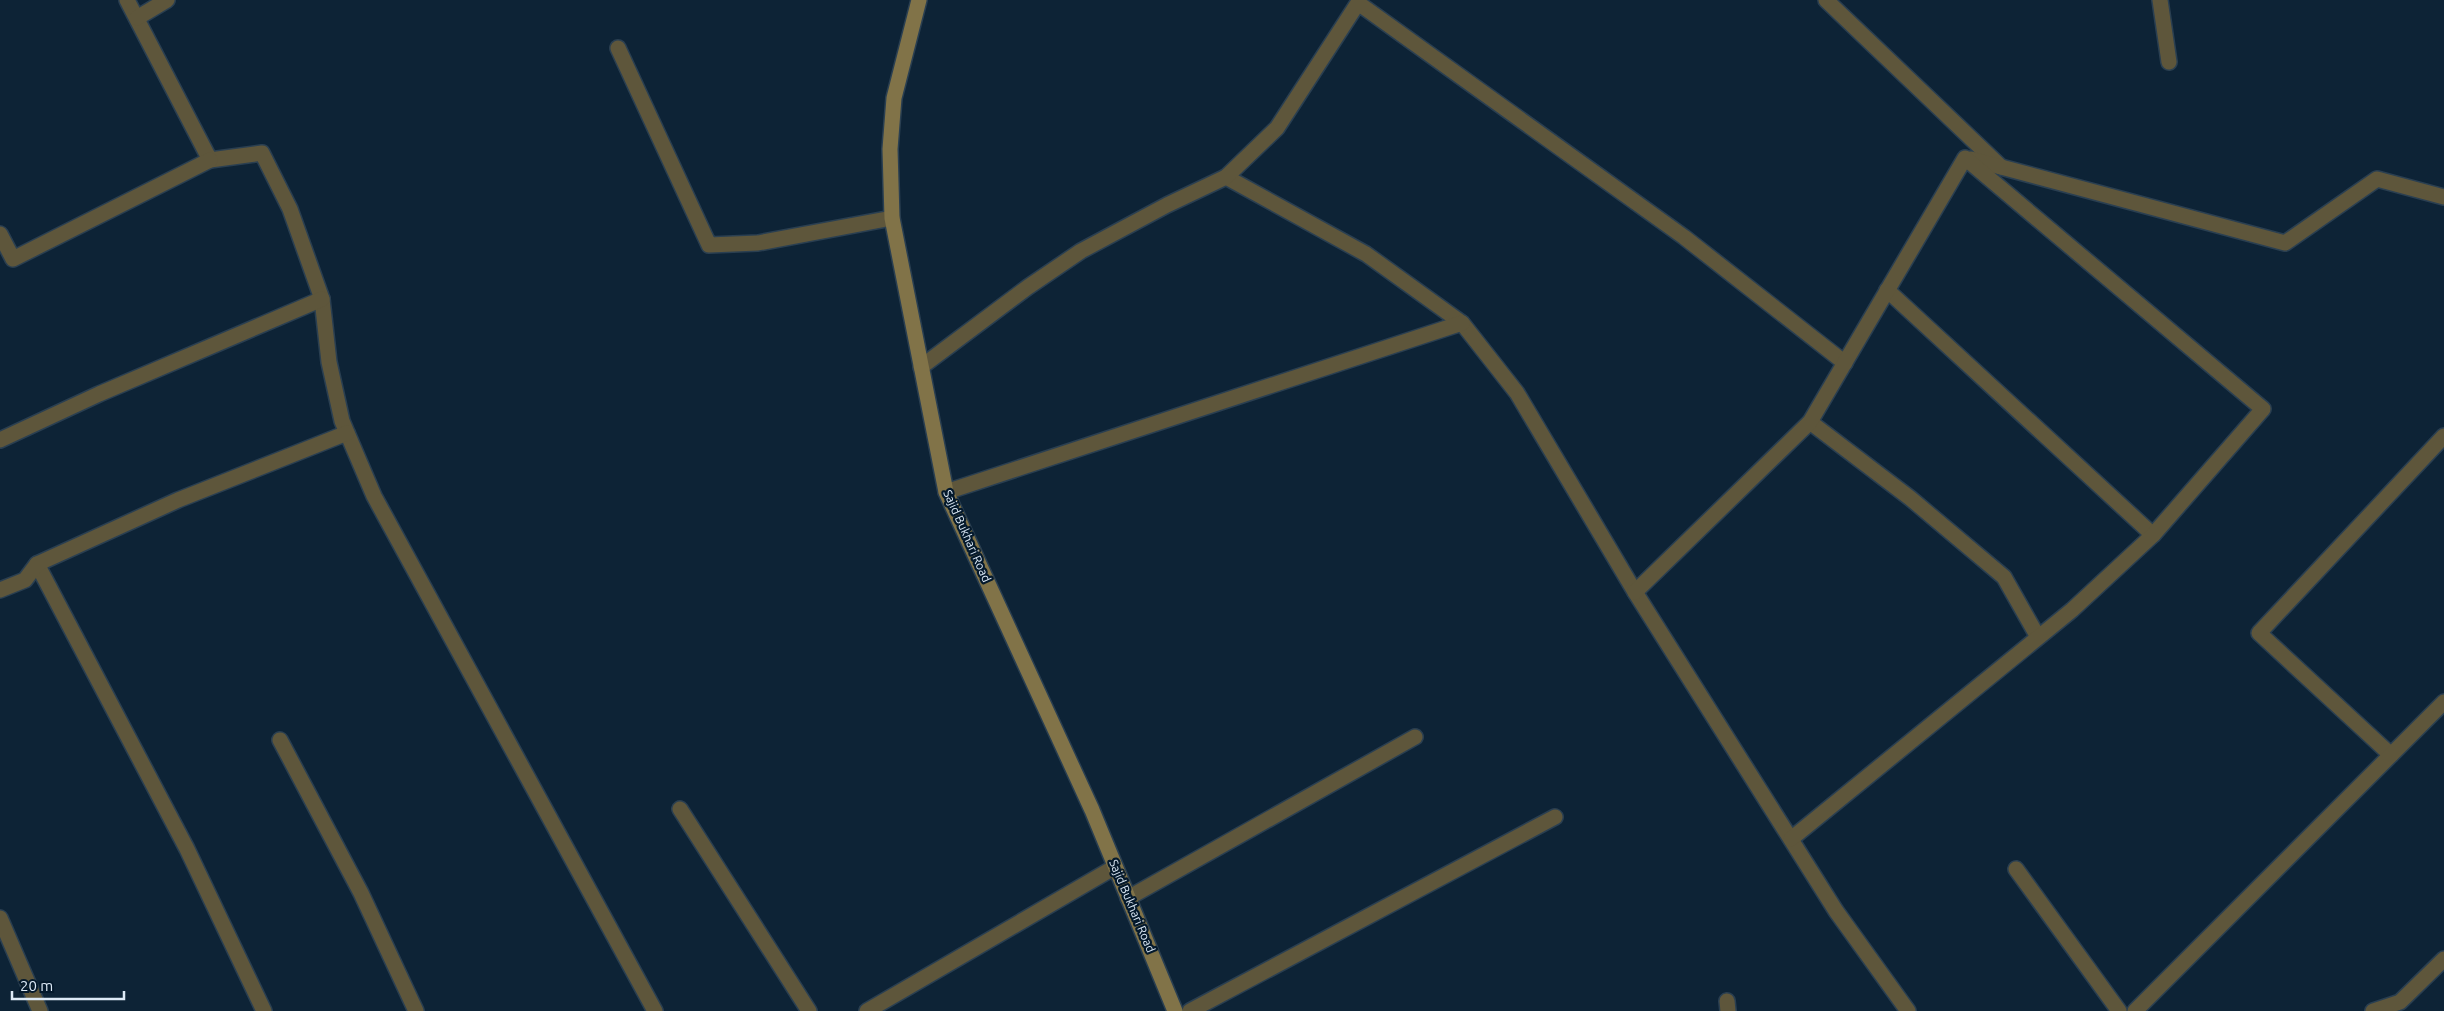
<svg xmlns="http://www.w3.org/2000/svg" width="2444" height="1011" font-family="Ubuntu,sans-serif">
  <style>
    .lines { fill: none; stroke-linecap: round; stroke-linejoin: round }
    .lane-casing { stroke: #2a3f51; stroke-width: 18 }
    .street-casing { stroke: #2a3f51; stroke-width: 18 }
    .secondary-casing { stroke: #2a3f51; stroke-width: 18 }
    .lane { stroke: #5e563b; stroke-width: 15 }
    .street { stroke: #5e563b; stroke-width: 15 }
    .secondary { stroke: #817348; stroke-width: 15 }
    .labels { text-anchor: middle; stroke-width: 4.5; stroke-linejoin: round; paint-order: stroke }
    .street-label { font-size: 12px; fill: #ddeaf7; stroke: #04192c }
  </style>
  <rect width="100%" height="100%" fill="#0d2336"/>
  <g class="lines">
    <!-- lane casing -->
    <g class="lane-casing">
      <g id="lane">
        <path d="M1128 898 1415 737"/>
        <path d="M1190 1011 1555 817"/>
      </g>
    </g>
    <!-- street casing -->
    <g class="street-casing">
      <g id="street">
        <path d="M127 0 210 160 262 153 290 209 322 299 329 362 342 421 374 496 655 1011"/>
        <path d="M1826 0 2001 167"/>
        <path d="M2160 0 2169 62"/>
        <path d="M137 18 167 0"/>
        <path d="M618 48 709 245 758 243 892 218"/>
        <path d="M1971 159 2285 243 2377 179 2444 197"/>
        <path d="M1226 177 1366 254 1462 323 1517 393 1635 592 1836 911 1908 1011"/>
        <path d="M0 234 13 259 210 160"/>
        <path d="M1887 290 2153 535"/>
        <path d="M921 367 1028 287 1081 251 1167 205 1226 177 1277 128 1358 3 1684 237 1845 363"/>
        <path d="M1810 422 1910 498 2004 577 2038 637"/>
        <path d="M0 440 99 394 322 299"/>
        <path d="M946 492 1462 323"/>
        <path d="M37 564 187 849 264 1011"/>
        <path d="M0 590 25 580 37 564 178 500 347 433"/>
        <path d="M1635 592 1810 422 1965 158 2263 409 2153 535 2072 610 1791 839"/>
        <path d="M280 740 361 893 416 1011"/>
        <path d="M2391 755 2259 633 2444 436"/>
        <path d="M680 809 809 1011"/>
        <path d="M2016 869 2119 1011"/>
        <path d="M0 918 40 1011"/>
        <path d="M1727 1001 1728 1011"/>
        <path d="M867 1011 1115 867"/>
        <path d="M2135 1011 2444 702"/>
        <path d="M2373 1011 2400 1002 2444 959"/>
      </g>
    </g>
    <!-- secondary casing -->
    <g class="secondary-casing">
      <path id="secondary" d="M919 0 894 98 890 149 892 218 946 492 1092 810 1175 1011"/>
    </g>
    <!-- lane -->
    <use href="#lane" class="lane"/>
    <!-- street -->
    <use href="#street" class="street"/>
    <!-- secondary -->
    <use href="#secondary" class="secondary"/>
  </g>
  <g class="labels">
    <!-- street labels -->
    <g class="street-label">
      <text transform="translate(967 536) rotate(66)" y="4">Sajid Bukhari Road</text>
      <text transform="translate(1132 906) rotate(67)" y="4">Sajid Bukhari Road</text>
    </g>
  </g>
  <!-- scale -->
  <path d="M12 991v8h112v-8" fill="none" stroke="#ddeaf7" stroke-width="2.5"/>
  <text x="20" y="991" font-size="15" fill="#ddeaf7" stroke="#04192c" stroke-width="4" paint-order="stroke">20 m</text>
</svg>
